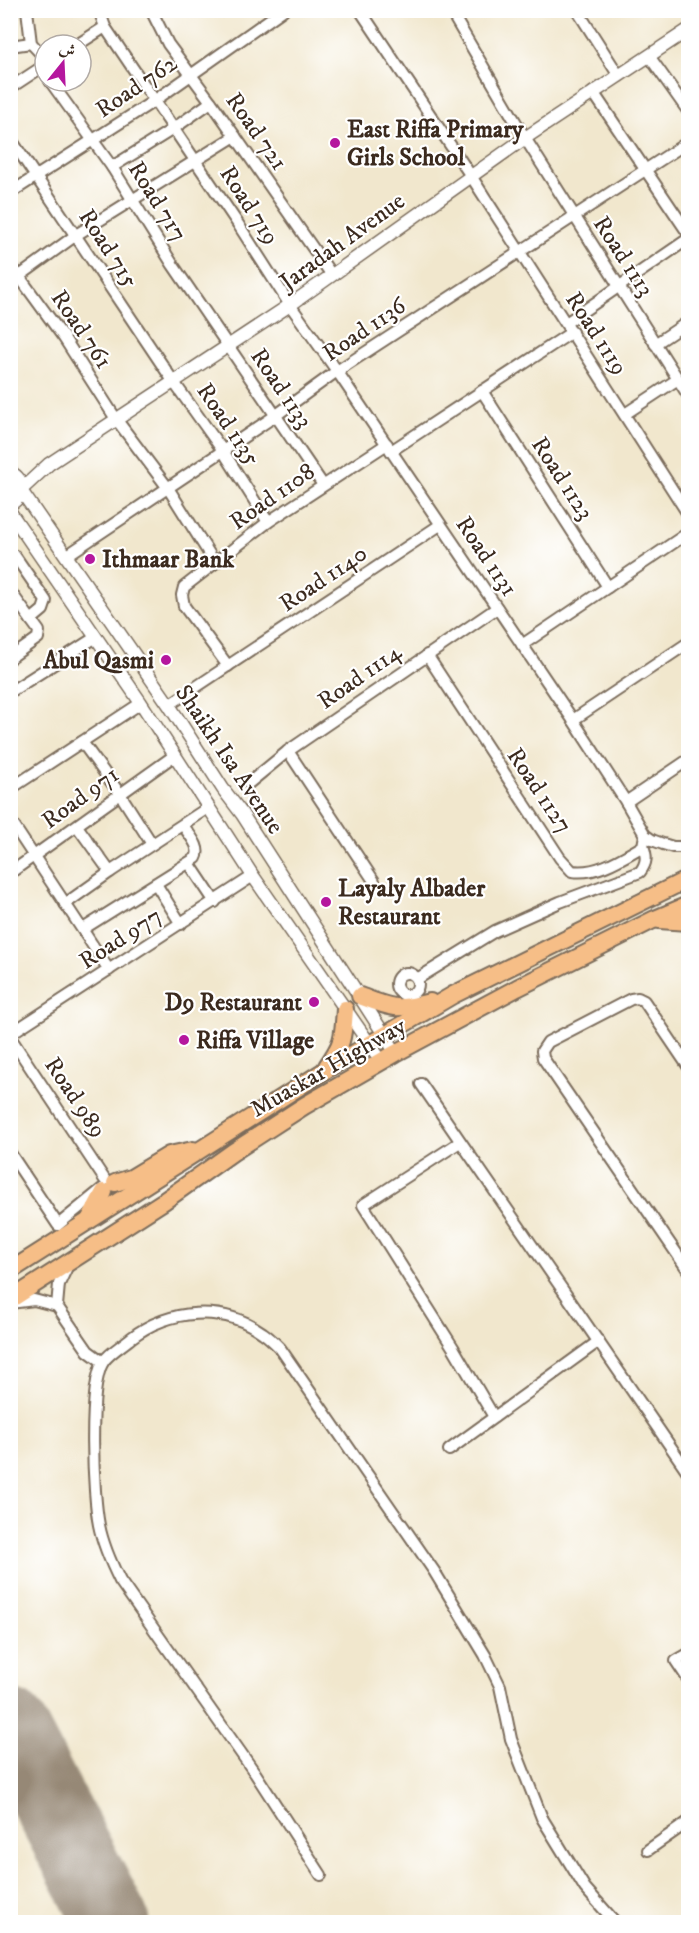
<svg xmlns="http://www.w3.org/2000/svg" width="699" height="1933" font-family="'IM FELL DW Pica',Amiri,serif">
  <style>
    .lines { fill: none; stroke-linecap: round; stroke-linejoin: round }
    .runway { stroke: #968876; stroke-width: 75 }
    .minor-casing { stroke: #7b6c5b; stroke-width: 14 }
    .tertiary-casing { stroke: #7b6c5b; stroke-width: 15 }
    .primary-casing { stroke: #7b6c5b; stroke-width: 20 }
    .minor { stroke: #fff; stroke-width: 10 }
    .tertiary { stroke: #fff; stroke-width: 12 }
    .primary { stroke: #f6be87; stroke-width: 16 }
    .poi-dot { fill: #b5179e; stroke: #fff; stroke-width: 2 }
    .labels { text-anchor: middle; stroke-width: 4.5; stroke-linejoin: round; paint-order: stroke }
    .street-label { font-size: 24px; fill: #3b2a1e; stroke: #fff }
    .poi-label { font-size: 24px; font-weight: bold; fill: #3b2a1e; stroke: #fff; text-anchor: start }
  </style>
  <rect width="100%" height="100%" fill="#fff"/>
  <filter id="ink" filterUnits="userSpaceOnUse"><feTurbulence type="fractalNoise" baseFrequency=".0167" numOctaves="2"/><feDisplacementMap in="SourceGraphic" scale="12" xChannelSelector="R" yChannelSelector="G"/><feConvolveMatrix kernelMatrix="1 2 1 2 8 2 1 2 1" color-interpolation-filters="sRGB"/></filter>
  <filter id="wash" filterUnits="userSpaceOnUse"><feTurbulence type="fractalNoise" baseFrequency=".008" numOctaves="4" result="noise"/><feDisplacementMap in="SourceGraphic" scale="24" xChannelSelector="R" yChannelSelector="G"/><feGaussianBlur stdDeviation="1.35" result="paint"/><feColorMatrix in="noise" values="0 0 0 0 0 0 0 0 0 0 0 0 0 0 0 0 0 1.4 0 .05"/><feComposite in="paint" operator="in"/></filter>
  <g filter="url(#wash)">
    <rect width="100%" height="100%" fill="#f1e7cd"/>
    <g class="lines">
      <!-- runway -->
      <path class="runway" d="M10 1727 112 1922"/>
    </g>
  </g>
  <g filter="url(#ink)">
    <g class="lines">
      <!-- minor casing -->
      <g class="minor-casing">
        <g id="minor">
          <path d="M27 10 31 43 45 58"/>
          <path d="M99 10 105 27 238 224 290 305 337 371 573 720 626 802 645 835 652 840 663 844 673 847H688"/>
          <path d="M151 10 168 44 214 106 331 274"/>
          <path d="M360 10 471 176 688 514"/>
          <path d="M450 10 525 138 688 395"/>
          <path d="M577 10 619 76"/>
          <path d="M77 45 105 27"/>
          <path d="M10 46 31 43"/>
          <path d="M649 56 688 111"/>
          <path d="M50 81 112 167 173 265 323 485"/>
          <path d="M10 88 45 65"/>
          <path d="M593 92 688 233"/>
          <path d="M10 138 173 381 223 451 268 522"/>
          <path d="M112 167 173 129 211 102"/>
          <path d="M10 193 154 101 283 10"/>
          <path d="M10 264 64 338 116 419 168 488 215 563"/>
          <path d="M10 283 76 235 235 136"/>
          <path d="M566 323 688 239"/>
          <path d="M655 344 688 322"/>
          <path d="M482 391 608 587"/>
          <path d="M625 414 678 379"/>
          <path d="M391 451 572 332"/>
          <path d="M10 554 15 556 46 601 43 610 31 620"/>
          <path d="M66 556 275 416 337 371 688 142"/>
          <path d="M10 591 39 631 38 638 10 658"/>
          <path d="M522 645 688 533"/>
          <path d="M427 655 560 858 572 871C597 875 622 858 643 846L645 835"/>
          <path d="M228 666 184 606 182 595 184 587 268 522 387 444"/>
          <path d="M10 692 96 637"/>
          <path d="M169 705 440 525"/>
          <path d="M573 720 688 643"/>
          <path d="M82 742 120 794 152 844"/>
          <path d="M288 751 374 881"/>
          <path d="M249 783 288 751 497 608"/>
          <path d="M10 789 141 703"/>
          <path d="M626 802 688 760"/>
          <path d="M10 820 109 970"/>
          <path d="M77 826 110 872"/>
          <path d="M189 863 215 902"/>
          <path d="M10 873 175 755"/>
          <path d="M156 884 181 924"/>
          <path d="M65 904 110 872 209 807"/>
          <path d="M83 929 196 858C202 847 189 835 183 825"/>
          <circle cx="407" cy="984" r="11"/>
          <path d="M417 979 495 931 560 902 640 872C647 863 647 856 643 846"/>
          <path d="M10 1034 253 876"/>
          <path d="M10 1037 105 1180"/>
          <path d="M688 1066 644 1001 638 998 631 999 548 1042 542 1051 543 1058 688 1270"/>
          <path d="M421 1084 688 1472"/>
          <path d="M460 1142 363 1205 454 1349 494 1417"/>
          <path d="M10 1153 58 1225 102 1189"/>
          <path d="M68 1265 59 1284 57 1306 88 1351 103 1362"/>
          <path d="M10 1303 34 1300 57 1306"/>
          <path d="M449 1450 599 1341"/>
          <path d="M688 1654 676 1661 688 1679"/>
          <path d="M648 1850 688 1822"/>
          <path d="M321 1875 255 1773 120 1581C111 1563 103 1545 99 1525 93 1495 88 1387 103 1362 109 1353 123 1345 131 1338 169 1309 223 1304 263 1333 269 1337 275 1343 280 1348L434 1571 485 1655 500 1686 511 1739 542 1818 585 1888 615 1922"/>
        </g>
      </g>
      <!-- tertiary casing -->
      <g class="tertiary-casing">
        <g id="tertiary">
          <path d="M10 472C26 480 25 497 10 504"/>
          <path d="M22 489 49 464 290 305 525 138 688 30"/>
          <path d="M22 492 169 705 223 789 242 814 396 1053"/>
          <path d="M10 512 141 703 253 876 382 1062"/>
        </g>
      </g>
      <!-- primary casing -->
      <g class="primary-casing">
        <g id="primary">
          <path d="M659 920 688 922"/>
          <path d="M360 996C391 1008 396 1011 430 1002"/>
          <path d="M327 1066C344 1042 343 1037 345 1009"/>
          <path d="M115 1183 131 1178 169 1155 193 1150"/>
          <path d="M89 1220 104 1192"/>
          <path d="M10 1271 324 1071 453 995 688 879"/>
          <path d="M10 1300 164 1201 233 1152 304 1106 396 1053 517 988 655 919 688 905"/>
        </g>
      </g>
      <!-- minor -->
      <use href="#minor" class="minor"/>
      <!-- tertiary -->
      <use href="#tertiary" class="tertiary"/>
      <!-- primary -->
      <use href="#primary" class="primary"/>
    </g>
  </g>
  <!-- markers -->
  <g class="poi-dot">
    <circle cx="335" cy="143" r="6"/>
    <circle cx="90" cy="559" r="6"/>
    <circle cx="166" cy="660" r="6"/>
    <circle cx="326" cy="902" r="6"/>
    <circle cx="314" cy="1002" r="6"/>
    <circle cx="184" cy="1040" r="6"/>
  </g>
  <g class="labels">
    <!-- street labels -->
    <g class="street-label">
      <text transform="translate(136 86) rotate(-34)" y="8">Road 762</text>
      <text transform="translate(257 131) rotate(55)" y="8">Road 721</text>
      <text transform="translate(158 201) rotate(58)" y="8">Road 717</text>
      <text transform="translate(250 205) rotate(57)" y="8">Road 719</text>
      <text transform="translate(342 241) rotate(-36)" y="8">Jaradah Avenue</text>
      <text transform="translate(109 248) rotate(57)" y="8">Road 715</text>
      <text transform="translate(624 256) rotate(57)" y="8">Road 1113</text>
      <text transform="translate(82 329) rotate(56)" y="8">Road 761</text>
      <text transform="translate(364 329) rotate(-34)" y="8">Road 1136</text>
      <text transform="translate(597 333) rotate(57)" y="8">Road 1119</text>
      <text transform="translate(282 388) rotate(56)" y="8">Road 1133</text>
      <text transform="translate(229 424) rotate(56)" y="8">Road 1135</text>
      <text transform="translate(563 478) rotate(57)" y="8">Road 1123</text>
      <text transform="translate(272 496) rotate(-35)" y="8">Road 1108</text>
      <text transform="translate(487 556) rotate(56)" y="8">Road 1131</text>
      <text transform="translate(323 578) rotate(-34)" y="8">Road 1140</text>
      <text transform="translate(359 676) rotate(-35)" y="8">Road 1114</text>
      <text transform="translate(230 759) rotate(56)" y="8">Shaikh Isa Avenue</text>
      <text transform="translate(540 790) rotate(56)" y="8">Road 1127</text>
      <text transform="translate(80 797) rotate(-36)" y="8">Road 971</text>
      <text transform="translate(120 938) rotate(-33)" y="8">Road 977</text>
      <text transform="translate(328 1067) rotate(-30)" y="8">Muaskar Highway</text>
      <text transform="translate(76 1097) rotate(56)" y="8">Road 989</text>
    </g>
    <!-- poi labels -->
    <g class="poi-label">
      <text x="347" y="137">East Riffa Primary<tspan x="347" dy="28">Girls School</tspan></text>
      <text x="102" y="567">Ithmaar Bank</text>
      <text x="154" y="668" text-anchor="end">Abul Qasmi</text>
      <text x="338" y="896">Layaly Albader<tspan x="338" dy="28">Restaurant</tspan></text>
      <text x="302" y="1010" text-anchor="end">D9 Restaurant</text>
      <text x="196" y="1048">Riffa Village</text>
    </g>
  </g>
  <!-- margin -->
  <rect width="699" height="1933" fill="none" stroke="#fff" stroke-width="36"/>
  <!-- north arrow -->
  <g transform="translate(63 63) rotate(18)"><circle r="28" fill="#ffffff" stroke="#b1aaa5" stroke-width="1.5"/>
  <path d="M0-4.5L10 22L0 15L-10 22Z" fill="#b5179e"/>
  <text y="-9" font-size="16" font-weight="bold" text-anchor="middle" fill="#3b2a1e">ش</text>
  </g>
</svg>
